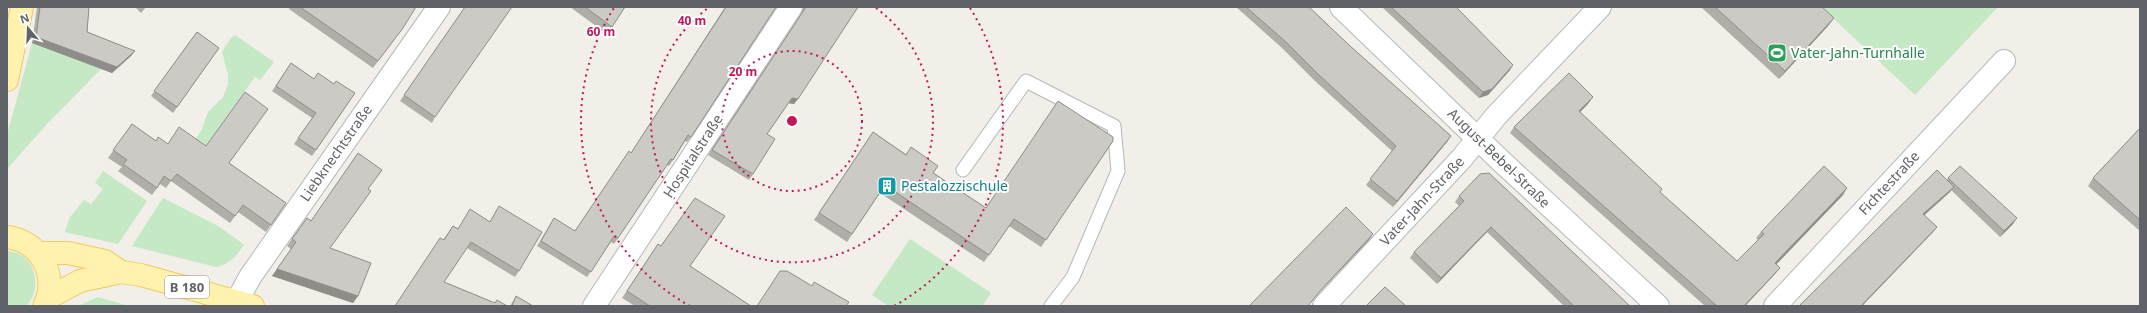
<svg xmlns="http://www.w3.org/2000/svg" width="2147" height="313" font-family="'Noto Sans',sans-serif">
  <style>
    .green { fill: #c5e8c5 }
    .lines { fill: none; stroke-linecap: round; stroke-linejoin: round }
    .lane-casing { stroke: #b5b8bc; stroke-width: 15 }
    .street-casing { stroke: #b5b8bc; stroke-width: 24 }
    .primary-casing { stroke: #f2c960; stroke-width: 24 }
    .lane { stroke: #fff; stroke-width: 13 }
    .street { stroke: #fff; stroke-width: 22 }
    .primary { stroke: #fff2af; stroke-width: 22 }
    .wall { fill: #afaea9 }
    .shaded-wall { fill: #8f8d8a }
    .building { fill: #cccac5; stroke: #8f8d8a }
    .ring { fill: none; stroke: #c2185b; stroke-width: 2; stroke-dasharray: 2 4 }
    .labels { text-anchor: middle; stroke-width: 4; stroke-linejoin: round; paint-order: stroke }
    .shield { fill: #fff; stroke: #8f9295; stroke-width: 1 }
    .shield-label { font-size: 13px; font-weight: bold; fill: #5f6368 }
    .leisure-label { font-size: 14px; fill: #27864d; stroke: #fff; text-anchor: start }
    .street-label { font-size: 14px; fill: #5f6368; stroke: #fff }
    .culture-label { font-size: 14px; fill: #0d838f; stroke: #fff; text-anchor: start }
    .centre { fill: #c2185b; stroke: #fff; stroke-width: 2 }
    .ring-label { font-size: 12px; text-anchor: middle; font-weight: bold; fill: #c2185b; stroke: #fff; stroke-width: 4; stroke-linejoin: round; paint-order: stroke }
  </style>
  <rect width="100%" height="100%" fill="#f1efe8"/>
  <!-- green -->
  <g class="green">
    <path d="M1821 7H1998L1915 95Z"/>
    <path d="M235 35 274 62 260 80 255 77 195 161 186 155 201 131 208 112 223 97 228 84V74L222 52 231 38Z"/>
    <path d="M32 43 101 69 46 125 7 169V135Z"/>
    <path d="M103 171 147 201 118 244 65 232 70 217 84 200 91 204 103 189 95 183Z"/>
    <path d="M163 198 220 227 244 245C236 256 230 264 216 267L132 246Z"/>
    <path d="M910 239 991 293 982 306H888L872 295Z"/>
    <path d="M7 251C35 252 44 288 26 306H7Z"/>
    <path d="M98 297 129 306H78Z"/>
  </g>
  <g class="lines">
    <!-- lane casing -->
    <g class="lane-casing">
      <path id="lane" d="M963 170 1026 81 1114 126 1118 171 1073 277 1051 306"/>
    </g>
    <!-- street casing -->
    <g class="street-casing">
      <g id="street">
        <path d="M1341 7 1502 162 1658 306"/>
        <path d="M237 301 250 277 439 7"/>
        <path d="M594 306 791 7"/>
        <path d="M1324 306 1462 158 1496 116 1600 7"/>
        <path d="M1775 306 2004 61"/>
      </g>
    </g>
    <!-- primary casing -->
    <g class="primary-casing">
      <g id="primary">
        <path d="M7 80 22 7"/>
        <path d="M7 237C41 241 59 276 44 306"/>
        <path d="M39 253H68L105 261 121 272"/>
        <path d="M48 298 80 281 121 272 141 275 253 306"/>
      </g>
    </g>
    <!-- lane -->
    <use href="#lane" class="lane"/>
    <!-- street -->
    <use href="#street" class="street"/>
    <!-- primary -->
    <use href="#primary" class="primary"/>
  </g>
  <!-- wall -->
  <g class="wall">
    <path d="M37 7H89L87 32 135 51 131 56 112 73 32 43Z"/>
    <path d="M135 7H146L141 13Z"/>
    <path d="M290 7H416L398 34 373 68 289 9Z"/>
    <path d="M465 7 435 117 432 123 400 101Z"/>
    <path d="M570 7H625L607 34Z"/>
    <path d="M725 7 691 137 687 142 685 141 673 160 669 166 667 165 614 244 611 242 587 277 537 246 554 218 575 231 631 153Z"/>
    <path d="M803 7H858L794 104 788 103 767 134 753 174 749 180 708 155 801 14Z"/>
    <path d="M1236 7H1309L1349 45 1451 136 1447 142 1393 207 1366 185 1392 151 1315 81 1282 48Z"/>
    <path d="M1382 7H1456L1510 70 1488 95 1479 98Z"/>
    <path d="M1701 7H1822L1834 18 1828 26 1779 79Z"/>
    <path d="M197 32 219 48 173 113 151 96Z"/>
    <path d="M291 63 314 79 334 84 355 93 312 156 294 144 312 118 272 91Z"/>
    <path d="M1588 104 1580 112 1660 193 1737 261 1758 240 1756 238 1761 232 1843 195 1776 264 1775 274 1745 306H1705L1510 133 1514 127Z"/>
    <path d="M132 124 156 141 229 163 286 203 266 232 238 212 230 223 171 181 166 188 160 184 152 195 118 171 122 167 108 158Z"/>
    <path d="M2140 128V231L2088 186 2093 178Z"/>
    <path d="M873 132 986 208 1113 141 1041 247 1009 226 984 262 880 193 847 242 814 220Z"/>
    <path d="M1948 178 2013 224 2000 237 1951 190 1950 192 1924 215 1937 227 1933 232 1862 306H1799L1947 180Z"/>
    <path d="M368 189 330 248 358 296 353 303 272 276 291 249 287 246 307 218 311 221Z"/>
    <path d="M1459 196 1630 306H1564L1487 232 1437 284 1410 258 1414 252 1459 206 1455 202Z"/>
    <path d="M499 206 519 271 515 277 467 248 444 282 495 303 507 306H395L443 240 453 226 457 229 490 221Z"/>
    <path d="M658 244 690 266 751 306H635L622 298Z"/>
    <path d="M516 296 533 306H510Z"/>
  </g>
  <!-- shaded-wall -->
  <g class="shaded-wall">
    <path d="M1834 18 1828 26 1779 79 1785 71Z"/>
    <path d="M36 37 135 51 131 56 112 73 32 43Z"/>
    <path d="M1513 65 1510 70 1488 95 1479 98 1483 92Z"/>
    <path d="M1593 97 1588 104 1574 118 1579 111Z"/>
    <path d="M792 98 798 99 794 104 788 103Z"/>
    <path d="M1451 136 1447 142 1393 207 1397 201Z"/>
    <path d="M1954 187 1950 192 1919 220 1923 214Z"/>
    <path d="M1847 188 1843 195 1771 270 1775 263Z"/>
    <path d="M2017 218 2013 224 2000 237 2004 231Z"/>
    <path d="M1491 227 1487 232 1437 284 1441 278Z"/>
    <path d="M1937 227 1933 232 1862 306H1861Z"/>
    <path d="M1373 234 1369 240 1315 297 1319 292Z"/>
    <path d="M1780 268 1775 274 1745 306H1744Z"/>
    <path d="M277 269 358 296 353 303 272 276Z"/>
  </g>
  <!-- building -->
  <g class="building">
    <path d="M40 7H89L87 32 135 51 117 67 36 37Z"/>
    <path d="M300 7H416L403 28 378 61Z"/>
    <path d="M465 7H512L435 117 404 95Z"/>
    <path d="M585 7H625L612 27Z"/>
    <path d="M726 7H776L691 137 688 135 673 160 671 159 618 238 614 236 591 272 541 241 554 218 575 231 629 151 631 153Z"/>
    <path d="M806 7H858L798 99 792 98 767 134 775 139 753 174 712 150Z"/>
    <path d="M1246 7H1309L1349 45 1451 136 1397 201 1370 179 1396 146 1319 75 1286 42Z"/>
    <path d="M1391 7H1456L1513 65 1492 89 1483 92Z"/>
    <path d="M1715 7H1822L1834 18 1785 71Z"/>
    <path d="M197 32 219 48 177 107 154 91Z"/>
    <path d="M291 63 314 79 318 73 334 84 336 81 355 93 316 150 298 138 316 113 276 86Z"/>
    <path d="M1569 73 1593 97 1579 111 1662 189 1660 192 1737 261 1764 234 1761 232 1824 166 1847 188 1775 263 1780 268 1744 306H1717L1514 127Z"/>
    <path d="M245 92 268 109 229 163 286 203 271 225 243 205 235 216 177 174 171 181 164 176 157 188 123 164 127 160 113 150 132 124 156 141 158 137 168 144 179 127 206 146Z"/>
    <path d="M1058 101 1113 137V141L1046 240 1014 219 989 255 885 185 852 234 819 213 873 132 906 155 911 147 938 166 933 173 986 208Z"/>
    <path d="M2140 128V220L2093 178Z"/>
    <path d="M358 153 382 170 368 189 371 191 330 248 371 263 358 296 277 269 296 242 292 239 307 218 311 221Z"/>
    <path d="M1960 166 2017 218 2004 231 1948 178Z"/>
    <path d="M1937 170 1954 187 1923 214 1937 227 1861 306H1799Z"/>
    <path d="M1489 173 1630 306H1574L1491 227 1441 278 1414 252 1464 201 1459 196 1480 174Z"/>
    <path d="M695 198 725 216 690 266 751 306H650L627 291 658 244 661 246Z"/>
    <path d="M499 206 542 232 519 271 471 242 444 282 495 303 497 300 507 306H395L440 238 444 240 453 226 458 229 470 209 490 222Z"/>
    <path d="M1346 207 1373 234 1319 292 1308 306H1249Z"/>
    <path d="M780 271H787L812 286 814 282 849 302 846 306H757Z"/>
    <path d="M1385 287 1406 306H1366Z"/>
    <path d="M516 296 533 306H512Z"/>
  </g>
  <!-- distance rings -->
  <g class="ring">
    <circle cx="792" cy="121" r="70"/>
    <path d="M876 8A141 141 0 1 1 708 8"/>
    <path d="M690 306A211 211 0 0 1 614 8M970 8A211 211 0 0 1 894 306"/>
  </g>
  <!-- icons -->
  <defs>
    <g id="stadium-square" transform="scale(1)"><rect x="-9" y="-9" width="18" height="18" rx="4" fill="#2e9e5b" stroke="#fff"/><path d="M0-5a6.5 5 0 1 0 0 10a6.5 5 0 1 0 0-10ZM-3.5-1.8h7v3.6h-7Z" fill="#fff"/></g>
    <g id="building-square" transform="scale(1)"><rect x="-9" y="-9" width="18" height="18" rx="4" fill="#0f9aa8" stroke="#fff"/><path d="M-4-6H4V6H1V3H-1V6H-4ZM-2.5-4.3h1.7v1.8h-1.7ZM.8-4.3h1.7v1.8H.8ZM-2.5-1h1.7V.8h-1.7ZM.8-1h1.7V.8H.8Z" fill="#fff"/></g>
  </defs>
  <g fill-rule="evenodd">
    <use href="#stadium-square" x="1777" y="53"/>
    <use href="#building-square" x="887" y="186"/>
  </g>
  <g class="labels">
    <!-- shield labels -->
    <rect class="shield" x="165" y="276" width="44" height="22" rx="3"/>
    <g class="shield-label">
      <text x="187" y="292">B 180</text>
    </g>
    <!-- leisure labels -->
    <g class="leisure-label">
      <text x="1791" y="58">Vater-Jahn-Turnhalle</text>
    </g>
    <!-- street labels -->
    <g class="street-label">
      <text transform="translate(336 153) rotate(-55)" y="5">Liebknechtstraße</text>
      <text transform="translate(693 156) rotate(-57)" y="5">Hospitalstraße</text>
      <text transform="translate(1499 158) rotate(44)" y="5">August-Bebel-Straße</text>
      <text transform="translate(1889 183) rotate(-47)" y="5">Fichtestraße</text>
      <text transform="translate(1422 201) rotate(-47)" y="5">Vater-Jahn-Straße</text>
    </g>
    <!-- culture labels -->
    <g class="culture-label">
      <text x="901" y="191">Pestalozzischule</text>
    </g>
  </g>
  <circle cx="792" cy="121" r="6" class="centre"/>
  <g class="ring-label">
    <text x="692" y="25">40 m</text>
    <text x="601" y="36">60 m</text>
    <text x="743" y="76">20 m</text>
  </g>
  <!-- border -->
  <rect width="2147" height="313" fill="none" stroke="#5f6368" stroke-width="16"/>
  <!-- north arrow -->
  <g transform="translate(28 28) rotate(341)" stroke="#ffffff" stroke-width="3" paint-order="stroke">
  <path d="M0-3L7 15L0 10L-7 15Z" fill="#5f6368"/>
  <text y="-6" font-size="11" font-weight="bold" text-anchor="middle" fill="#5f6368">N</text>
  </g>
</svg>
